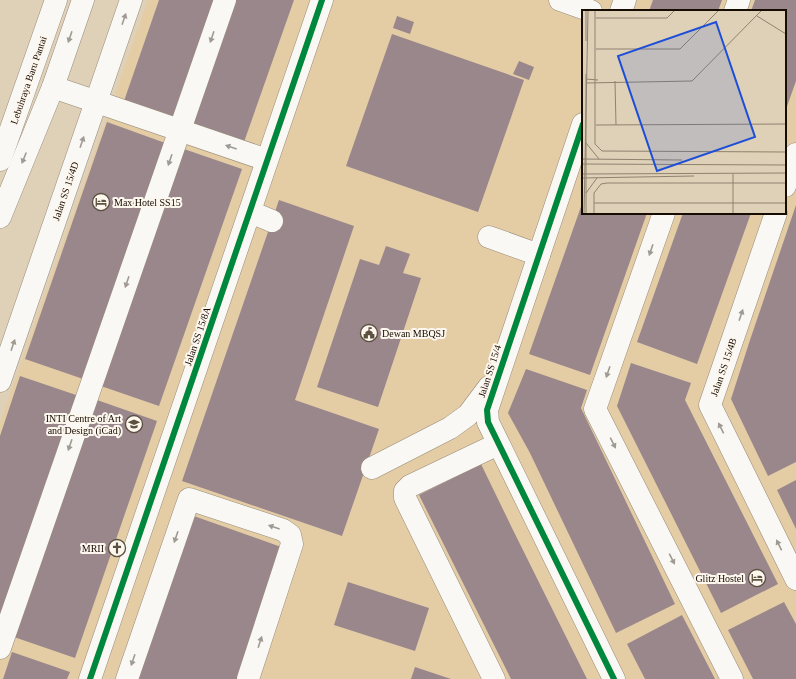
<svg xmlns="http://www.w3.org/2000/svg" width="796" height="679" font-family="'Times New Roman',serif">
  <style>
    .built { fill: #e4cca5; fill-rule: evenodd }
    .building { fill: #9a878c }
    .lines { fill: none; stroke-linecap: round; stroke-linejoin: round }
    .minor-casing { stroke: #988c7a; stroke-width: 23 }
    .highway-casing { stroke: #988c7a; stroke-width: 23 }
    .minor { stroke: #faf8f4; stroke-width: 22 }
    .highway { stroke: #faf8f4; stroke-width: 22 }
    .cycleway-casing { stroke: #fdf7ef; stroke-width: 8 }
    .cycleway { stroke: #00873e; stroke-width: 6 }
    .oneway { fill: #9f9a92 }
    .labels { text-anchor: middle; stroke-width: 4; stroke-linejoin: round; paint-order: stroke }
    .street-label { font-size: 10px; fill: #160c00; stroke: #fdf7ef }
    .poi-label { font-size: 10px; fill: #160c00; stroke: #fdf7ef; text-anchor: end }
    .inset-road { fill: none; stroke: #8f826e; stroke-width: 1 }
    .view { fill: #1d4ed8; fill-opacity: 0.15; stroke: #1d4ed8; stroke-width: 2 }
    .inset-edge { fill: none; stroke: #160c00; stroke-width: 2 }
  </style>
  <rect width="100%" height="100%" fill="#dfd0b8"/>
  <!-- built -->
  <path class="built" d="M148 0H796V679H0V423ZM583 11H785V213H583Z"/>
  <!-- building -->
  <g class="building">
    <path d="M159 0H220L178 120 124 101Z"/>
    <path d="M234 0H294L244 142 191 124Z"/>
    <path d="M653 0H722L718 11H649Z"/>
    <path d="M755 0H796V81L785 112V11H751Z"/>
    <path d="M397 16 414 22 410 34 393 28Z"/>
    <path d="M392 34 524 80 478 212 346 166Z"/>
    <path d="M519 61 534 67 529 80 513 74Z"/>
    <path d="M107 122 168 144 86 380 25 359Z"/>
    <path d="M181 148 242 169 159 406 98 385Z"/>
    <path d="M279 200 354 226 295 400 379 429 342 536 182 481Z"/>
    <path d="M583 201V213H647L590 375 529 354Z"/>
    <path d="M796 205V462L768 476 731 399 750 340Z"/>
    <path d="M683 213H751L697 364 637 342Z"/>
    <path d="M386 246 410 254 403 273 421 278 378 407 317 387 360 259 379 265Z"/>
    <path d="M631 363 691 383 685 400 778 584 721 613 617 406Z"/>
    <path d="M526 369 587 390 581 408 675 604 616 633 530 453 508 413Z"/>
    <path d="M20 376 82 397 0 631V436Z"/>
    <path d="M97 400 157 421 75 658 14 637Z"/>
    <path d="M481 464 512 528 587 679H511L419 495Z"/>
    <path d="M796 480V529L777 490Z"/>
    <path d="M191 515 284 548 238 679H134Z"/>
    <path d="M348 582 429 608 415 651 334 625Z"/>
    <path d="M784 602 796 624V679H753L728 630Z"/>
    <path d="M682 615 715 679H645L627 644Z"/>
    <path d="M12 652 70 672 67 679H3Z"/>
    <path d="M415 667 451 679H411Z"/>
  </g>
  <g class="lines">
    <!-- minor casing -->
    <g class="minor-casing">
      <g id="minor">
        <path d="M560 0 591 11"/>
        <path d="M621 11 625 0"/>
        <path d="M735 11 739 0"/>
        <path d="M53 87 267 160"/>
        <path d="M583 124 487 410 488 422 614 679"/>
        <path d="M785 186 796 154"/>
        <path d="M250 212 272 221"/>
        <path d="M664 213 595 409 732 679"/>
        <path d="M776 213 710 405 796 579"/>
        <path d="M489 237 539 255"/>
        <path d="M0 381 131 0"/>
        <path d="M372 468 450 428 468 415 489 387"/>
        <path d="M0 648 225 0"/>
        <path d="M90 679 322 0"/>
        <path d="M127 679 189 499 283 530 290 535 292 544 248 679"/>
        <path d="M494 679 405 498V491L410 486 498 444"/>
      </g>
    </g>
    <!-- highway casing -->
    <g class="highway-casing">
      <g id="highway">
        <path d="M0 160 56 0"/>
        <path d="M0 217 53 87 83 0"/>
      </g>
    </g>
    <!-- minor -->
    <use href="#minor" class="minor"/>
    <!-- highway -->
    <use href="#highway" class="highway"/>
    <!-- cycleway casing -->
    <g class="cycleway-casing">
      <g id="cycleway">
        <path d="M583 124 487 410 488 422 614 679"/>
        <path d="M90 679 322 0"/>
      </g>
    </g>
    <!-- cycleway -->
    <use href="#cycleway" class="cycleway"/>
  </g>
  <!-- one-way arrows -->
  <defs><path id="oneway-solid" d="M-6-.8H1V-3.2L6.5 0L1 3.2V.8H-6Z"/></defs>
  <g class="oneway">
    <use href="#oneway-solid" transform="translate(124 19) rotate(-71)"/>
    <use href="#oneway-solid" transform="translate(70 37) rotate(109)"/>
    <use href="#oneway-solid" transform="translate(212 37) rotate(109)"/>
    <use href="#oneway-solid" transform="translate(82 142) rotate(-71)"/>
    <use href="#oneway-solid" transform="translate(231 147) rotate(-161)"/>
    <use href="#oneway-solid" transform="translate(24 158) rotate(112)"/>
    <use href="#oneway-solid" transform="translate(170 160) rotate(109)"/>
    <use href="#oneway-solid" transform="translate(651 250) rotate(109)"/>
    <use href="#oneway-solid" transform="translate(127 282) rotate(109)"/>
    <use href="#oneway-solid" transform="translate(741 315) rotate(-71)"/>
    <use href="#oneway-solid" transform="translate(13 345) rotate(-71)"/>
    <use href="#oneway-solid" transform="translate(608 372) rotate(109)"/>
    <use href="#oneway-solid" transform="translate(721 428) rotate(-116)"/>
    <use href="#oneway-solid" transform="translate(613 443) rotate(63)"/>
    <use href="#oneway-solid" transform="translate(70 445) rotate(109)"/>
    <use href="#oneway-solid" transform="translate(274 527) rotate(-161)"/>
    <use href="#oneway-solid" transform="translate(176 537) rotate(109)"/>
    <use href="#oneway-solid" transform="translate(779 545) rotate(-116)"/>
    <use href="#oneway-solid" transform="translate(672 559) rotate(63)"/>
    <use href="#oneway-solid" transform="translate(260 642) rotate(-72)"/>
    <use href="#oneway-solid" transform="translate(133 660) rotate(109)"/>
  </g>
  <!-- icons -->
  <defs>
    <g id="hotel-ring" transform="scale(0.9)"><circle r="9.5" fill="#fdf7ef" stroke="#5c5140" stroke-width="1.5"/><path d="M-6-4.5h1.5V1H6V5H4.5V3h-9V5H-6ZM-4 0a1.8 1.8 0 1 1 3.6 0ZM.5 0V-2.5h3Q6-2.5 6 0Z" fill="#5c5140"/></g>
    <g id="civic-ring" transform="scale(0.9)"><circle r="9.5" fill="#fdf7ef" stroke="#5c5140" stroke-width="1.5"/><path d="M-.6-6.5H3V-4.5H.6V-3L4-1V1h2V6H-6V1h2V-1L-.6-3ZM-1.2 2.5V6h2.4V2.5Z" fill="#5c5140"/></g>
    <g id="university-ring" transform="scale(0.9)"><circle r="9.5" fill="#fdf7ef" stroke="#5c5140" stroke-width="1.5"/><path d="M0-5L7-2L0 1L-7-2ZM-4 1L0 2.5L4 1V4Q0 6-4 4Z" fill="#5c5140"/></g>
    <g id="church-ring" transform="scale(0.9)"><circle r="9.5" fill="#fdf7ef" stroke="#5c5140" stroke-width="1.5"/><path d="M-1.2-6h2.4v3.5h3.3v2.4h-3.3V6h-2.4V-.1h-3.3v-2.4h3.3Z" fill="#5c5140"/></g>
  </defs>
  <g fill-rule="evenodd">
    <use href="#hotel-ring" x="101" y="202"/>
    <use href="#civic-ring" x="369" y="333"/>
    <use href="#university-ring" x="134" y="424"/>
    <use href="#church-ring" x="117" y="548"/>
    <use href="#hotel-ring" x="757" y="578"/>
  </g>
  <g class="labels">
    <!-- street labels -->
    <g class="street-label">
      <text transform="translate(28 80) rotate(-71)" y="4">Lebuhraya Baru Pantai</text>
      <text transform="translate(65 191) rotate(-71)" y="4">Jalan SS 15/4D</text>
      <text transform="translate(197 336) rotate(-71)" y="4">Jalan SS 15/8A</text>
      <text transform="translate(723 367) rotate(-71)" y="4">Jalan SS 15/4B</text>
      <text transform="translate(489 371) rotate(-72)" y="4">Jalan SS 15/4</text>
    </g>
    <!-- poi labels -->
    <g class="poi-label">
      <text x="114" y="206" text-anchor="start">Max Hotel SS15</text>
      <text x="382" y="337" text-anchor="start">Dewan MBQSJ</text>
      <text x="121" y="422">INTI Centre of Art<tspan x="121" dy="12">and Design (iCad)</tspan></text>
      <text x="104" y="552">MRII</text>
      <text x="744" y="582">Glitz Hostel</text>
    </g>
  </g>
  <!-- overview -->
  <g transform="translate(582 10)">
    <rect width="204" height="204" fill="#dfd0b8"/>
    <path class="inset-road" d="M13 1V134L20 141 204 142M175 6 204 24M14 8H85L92 1M4 31V1M14 39H98L136 1M4 64V203M4 69 16 70M33 71 34 115M4 73 110 71 179 1M14 115 204 114M4 133 17 149M0 149 100 150M0 154 204 155M0 164 204 163M0 168 112 166M4 183 15 168M12 193H204M2 203 6 1M12 203V183L19 174 25 173H204M151 203V164"/>
    <path class="view" d="M134 12 173 127 75 161 36 46Z"/>
    <rect width="204" height="204" class="inset-edge"/>
  </g>
</svg>
